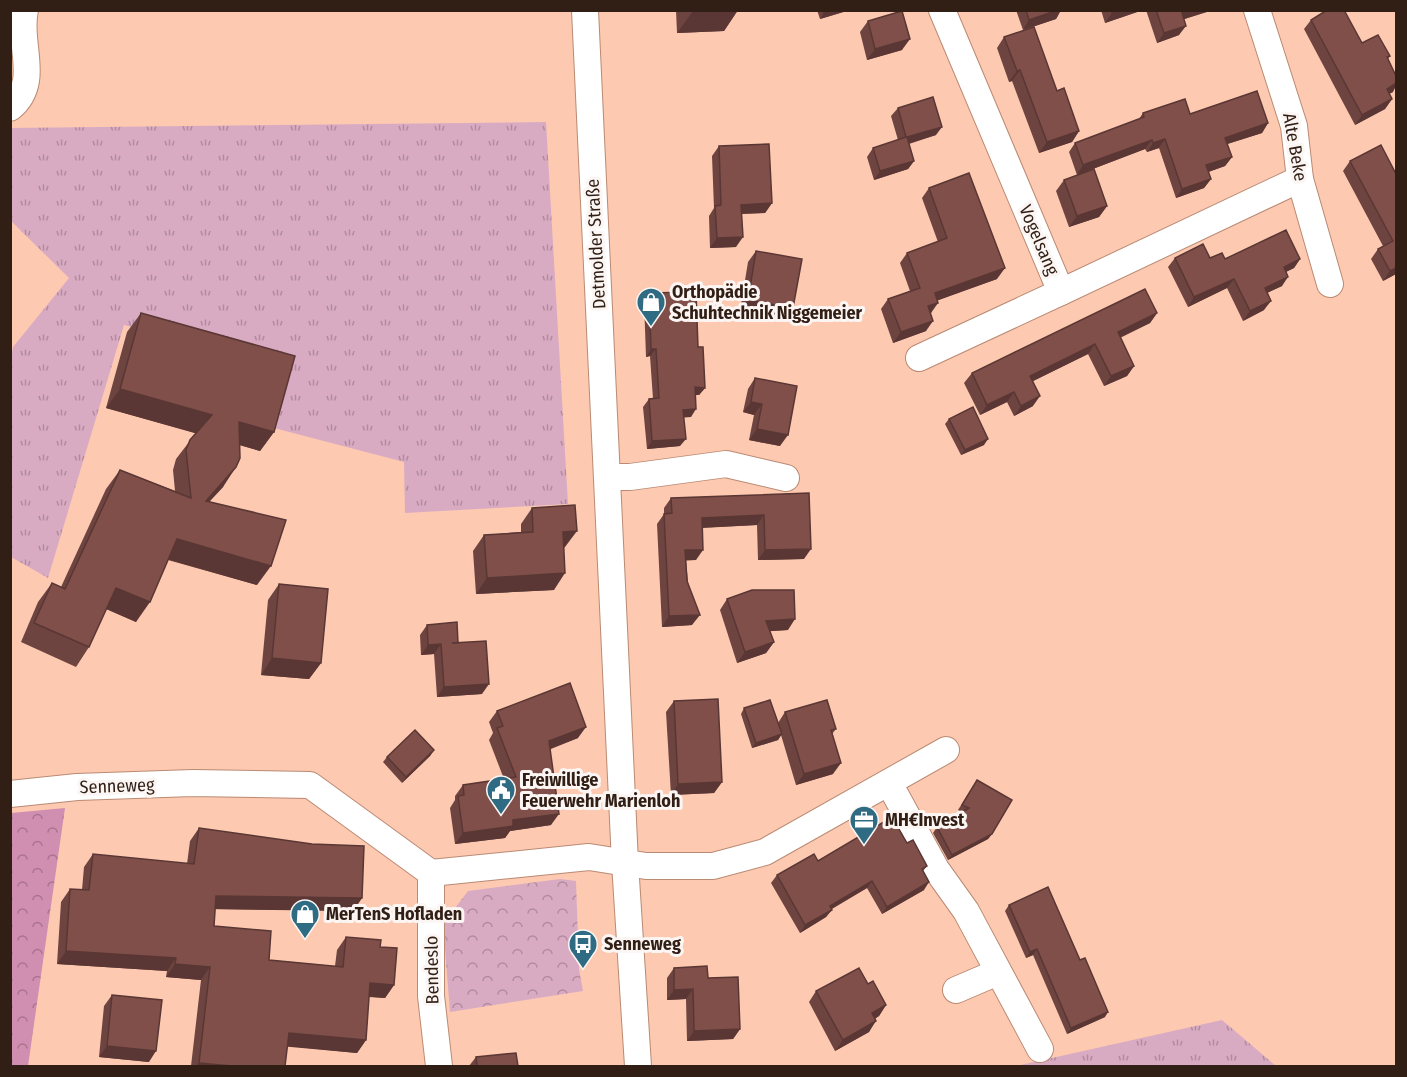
<svg xmlns="http://www.w3.org/2000/svg" width="1407" height="1077" font-family="'Fira Sans Condensed',sans-serif">
  <style>
    .grass { fill: url(#grass-tufts) }
    .forest { fill: url(#forest-crowns) }
    .park { fill: url(#park-crowns) }
    .lines { fill: none; stroke-linecap: round; stroke-linejoin: round }
    .minor-casing { stroke: #ba8a73; stroke-width: 28 }
    .minor { stroke: #fff; stroke-width: 26 }
    .wall { fill: #6e4440 }
    .shaded-wall { fill: #5a3734 }
    .building { fill: #804f4a; stroke: #5a3734; stroke-width: 1.5 }
    .labels { text-anchor: middle; stroke-width: 6; stroke-linejoin: round; paint-order: stroke }
    .street-label { font-size: 18px; fill: #311e15; stroke: #fbf6f3 }
    .poi-label { font-size: 18px; font-weight: bold; fill: #311e15; stroke: #fbf6f3; text-anchor: start }
  </style>
  <defs>
    <pattern id="grass-tufts" width="24" height="20" patternUnits="userSpaceOnUse" patternTransform="scale(1.5)"><rect width="24" height="20" fill="#d9abc3"/><path d="M3 7l-1-3M5 7V3M7 7l1-3M15 17l-1-3M17 17v-4M19 17l1-3" fill="none" stroke="#b18b9d"/></pattern>
    <pattern id="forest-crowns" width="20" height="18" patternUnits="userSpaceOnUse" patternTransform="scale(1.5)"><rect width="20" height="18" fill="#d08eb1"/><path d="M2 6a3 3 0 1 1 6 0M12 15a3 3 0 1 1 6 0" fill="none" stroke="#a9738f"/></pattern>
    <pattern id="park-crowns" width="20" height="18" patternUnits="userSpaceOnUse" patternTransform="scale(1.5)"><rect width="20" height="18" fill="#d9abc3"/><path d="M2 6a3 3 0 1 1 6 0M12 15a3 3 0 1 1 6 0" fill="none" stroke="#b18b9d"/></pattern>
  </defs>
  <rect width="100%" height="100%" fill="#fdc9b1"/>
  <!-- grass -->
  <g class="grass">
    <path d="M546 122 568 504 405 513 404 462 274 428 288 372 124 325 48 578 11 557V359L13 347 69 278 11 221 10 128Z"/>
    <path d="M1222 1020 1276 1066H1016Z"/>
  </g>
  <!-- forest -->
  <path class="forest" d="M65 808 28 1066H11V813Z"/>
  <!-- park -->
  <path class="park" d="M560 879 576 881 579 969 583 991 450 1012 443 924 468 891Z"/>
  <g class="lines">
    <!-- minor casing -->
    <g class="minor-casing">
      <g id="minor">
        <path d="M585 10 625 863 638 1066"/>
        <path d="M942 10 1061 292 1300 179"/>
        <path d="M1257 10 1294 126 1300 179 1330 284"/>
        <path d="M10 108C42 82 17 43 25 10"/>
        <path d="M919 358 1061 292"/>
        <path d="M608 477H630L726 464 786 478"/>
        <path d="M889 783 936 869 966 911 1040 1049"/>
        <path d="M10 794 77 787 193 783 310 785 431 873 589 857 646 866H713L765 852 946 750"/>
        <path d="M431 873V996L439 1066"/>
        <path d="M956 990 998 972"/>
      </g>
    </g>
    <!-- minor -->
    <use href="#minor" class="minor"/>
  </g>
  <!-- wall -->
  <g class="wall">
    <path d="M676 10H738L724 31 677 33Z"/>
    <path d="M817 10H850L820 19Z"/>
    <path d="M1016 10H1061L1056 19 1023 30Z"/>
    <path d="M1101 10H1143L1105 23Z"/>
    <path d="M1146 10H1213L1184 19 1179 35 1157 43Z"/>
    <path d="M1311 20 1390 56 1388 59 1393 92 1389 93 1392 99 1385 109 1355 125 1304 29Z"/>
    <path d="M868 21 902 50 867 60 860 32Z"/>
    <path d="M1004 37 1057 91 1079 131 1072 142 1039 153 1012 81 1009 82 997 48Z"/>
    <path d="M898 108 936 135 909 144 914 161 908 169 874 180 867 157 873 148 898 140 891 116Z"/>
    <path d="M1143 113 1190 114 1268 123 1262 133 1227 144 1232 157 1225 166 1208 172 1211 179 1204 188 1176 198 1159 148 1147 152 1145 149 1077 175 1069 152 1075 143 1139 119Z"/>
    <path d="M719 146 772 203 765 213 742 214 736 247 710 248 709 216 714 208 712 156Z"/>
    <path d="M1350 161 1396 174V274L1383 281 1371 259 1378 249 1383 246 1343 171Z"/>
    <path d="M1064 180 1107 206 1099 217 1069 227 1056 191Z"/>
    <path d="M929 188 997 279 937 300 931 313 926 331 893 343 881 309 888 299 910 291 900 263 907 253 938 242 922 198Z"/>
    <path d="M756 251 793 308 785 319 740 311 748 262Z"/>
    <path d="M1175 258 1225 259H1300L1294 268 1286 272 1282 286 1267 293 1264 310 1243 321 1227 288 1188 307 1168 267Z"/>
    <path d="M649 293 698 347 705 388 699 395H695L691 417H684L680 446 647 449 643 407 649 399H653L650 356 646 357 644 301Z"/>
    <path d="M141 313 274 432 260 451 240 445 223 487 209 502 257 585 168 560 136 622 106 609 89 647 76 667 21 642 38 602 52 583 61 587 106 489 120 470 175 491 173 470 176 459 196 433 106 408 127 332Z"/>
    <path d="M1157 313 1150 323 1120 338 1134 366 1127 376 1104 386 1088 354 1033 381V406L1014 416 1007 402 980 415 964 383 972 373Z"/>
    <path d="M755 378 780 446 749 440 754 415 743 412 748 389Z"/>
    <path d="M949 419 984 445 961 455 945 424Z"/>
    <path d="M809 493 804 559 758 560 757 525 702 528 696 560H686L692 625 662 627 657 524 664 514V508L671 498Z"/>
    <path d="M532 508 565 547 564 548 554 590 476 594 473 551 484 535 521 532V524Z"/>
    <path d="M279 584 321 663 309 679 261 675 268 600Z"/>
    <path d="M727 599 788 630 770 631 774 642 766 653 737 663 720 610Z"/>
    <path d="M427 625 458 643 482 694 437 697 434 654 421 655 420 635Z"/>
    <path d="M674 701 722 782 714 793 671 795 666 712Z"/>
    <path d="M744 708 778 723 785 712 836 729 832 734 833 774 796 785 781 735 778 740 752 748 741 714Z"/>
    <path d="M497 711 578 738 551 749V825L510 831 505 838 455 844 450 808 455 800V796L463 785 504 779 489 740 493 733 489 722Z"/>
    <path d="M434 750 430 756 402 783 383 762 387 757Z"/>
    <path d="M973 786 992 834 988 839 948 860 933 833 937 827 962 812 958 810Z"/>
    <path d="M199 828 362 898 353 911 215 909 214 926 269 960 335 966 337 950 346 937 380 947 394 985 385 998 369 997 366 1040 357 1053 287 1046 285 1066H191L201 980 166 977 167 971 57 964 61 902 70 889 82 890 84 867 93 854 187 864 190 841Z"/>
    <path d="M907 843 927 866 923 871 924 890 882 914 867 888 832 909 826 917 800 933 771 883 777 875 818 861Z"/>
    <path d="M1009 905 1080 960 1105 1017 1067 1034 1033 955 1026 958 1005 911Z"/>
    <path d="M674 968 708 978 740 1029 733 1039 687 1041 686 999 667 1000V978Z"/>
    <path d="M868 984 886 1005 879 1016 875 1019 869 1032 835 1051 809 1002 816 991Z"/>
    <path d="M112 995 149 1062 99 1057 104 1006Z"/>
    <path d="M476 1057 518 1066H469Z"/>
  </g>
  <!-- shaded-wall -->
  <g class="shaded-wall">
    <path d="M704 10H738L724 31 677 33 693 11Z"/>
    <path d="M833 10H850L820 19 824 13Z"/>
    <path d="M1058 10H1061L1056 19 1023 30 1029 20Z"/>
    <path d="M1120 10H1143L1105 23 1112 13Z"/>
    <path d="M1188 10H1213L1175 22 1182 13Z"/>
    <path d="M1186 26 1179 35 1157 43 1164 33Z"/>
    <path d="M910 39 902 50 867 60 875 49Z"/>
    <path d="M1020 70 1012 81 1009 82 1017 71Z"/>
    <path d="M1396 83V86L1393 92 1380 99 1387 89Z"/>
    <path d="M1392 99 1385 109 1355 125 1362 115Z"/>
    <path d="M1268 123 1262 133 1218 147 1225 138Z"/>
    <path d="M942 127 936 135 900 146 907 137Z"/>
    <path d="M1079 131 1072 142 1039 153 1047 142Z"/>
    <path d="M1165 139 1159 148 1147 152 1153 143Z"/>
    <path d="M1152 140 1145 149 1077 175 1083 165Z"/>
    <path d="M1232 157 1225 166 1200 175 1206 165Z"/>
    <path d="M914 161 908 169 874 180 880 171Z"/>
    <path d="M1211 179 1204 188 1176 198 1182 189Z"/>
    <path d="M772 203 765 213 734 214 741 205Z"/>
    <path d="M1107 206 1099 217 1069 227 1077 216Z"/>
    <path d="M743 237 736 247 710 248 717 238Z"/>
    <path d="M1300 259 1294 268 1277 276 1284 267Z"/>
    <path d="M1005 268 997 279 928 304 935 293Z"/>
    <path d="M1396 268V274L1383 281 1390 271Z"/>
    <path d="M1288 277 1282 286 1258 297 1265 288Z"/>
    <path d="M1234 279 1227 288 1188 307 1194 297Z"/>
    <path d="M748 300 793 308 785 319 740 311Z"/>
    <path d="M1271 301 1264 310 1243 321 1250 311Z"/>
    <path d="M938 303 931 313 921 317 928 306Z"/>
    <path d="M1157 313 1150 323 1110 342 1118 332Z"/>
    <path d="M933 321 926 331 893 343 901 332Z"/>
    <path d="M1095 344 1088 354 1023 386 1030 376Z"/>
    <path d="M651 349H656L650 356 646 357Z"/>
    <path d="M1134 366 1127 376 1104 386 1111 376Z"/>
    <path d="M695 387 705 388 699 395H689Z"/>
    <path d="M120 389 212 415 198 434 106 408Z"/>
    <path d="M1014 392 1007 402 980 415 987 405Z"/>
    <path d="M1040 396 1033 406 1014 416 1021 406Z"/>
    <path d="M751 402 762 404 754 415 743 412Z"/>
    <path d="M696 409 691 417 677 418 683 410Z"/>
    <path d="M239 422 274 432 260 451 225 441Z"/>
    <path d="M757 429 788 435 780 446 749 440Z"/>
    <path d="M686 439 680 446 647 449 652 441Z"/>
    <path d="M988 439 984 445 961 455 965 450Z"/>
    <path d="M236 467 223 487 192 520 206 501Z"/>
    <path d="M764 515 757 525 695 528 702 518Z"/>
    <path d="M577 531 565 547 552 548 563 532Z"/>
    <path d="M177 539 271 566 257 585 163 558Z"/>
    <path d="M811 549 804 559 758 560 765 550Z"/>
    <path d="M685 550H703L696 560 678 561Z"/>
    <path d="M565 573 554 590 476 594 487 578Z"/>
    <path d="M116 588 150 602 136 622 102 607Z"/>
    <path d="M700 615 692 625 662 627 669 616Z"/>
    <path d="M795 619 788 630 759 632 766 621Z"/>
    <path d="M774 642 766 653 737 663 745 652Z"/>
    <path d="M441 644 434 654 421 655 428 645Z"/>
    <path d="M272 658 321 663 309 679 261 675Z"/>
    <path d="M489 684 482 694 437 697 444 687Z"/>
    <path d="M586 727 578 738 541 752 549 741Z"/>
    <path d="M782 734 778 740 752 748 756 743Z"/>
    <path d="M434 750 430 756 402 783 406 777Z"/>
    <path d="M841 763 833 774 796 785 804 774Z"/>
    <path d="M722 782 714 793 671 795 678 784Z"/>
    <path d="M559 814 551 825 510 831 505 838 455 844 463 833 513 820Z"/>
    <path d="M992 834 988 839 948 860 952 855Z"/>
    <path d="M872 881 867 888 824 913 830 906Z"/>
    <path d="M929 882 924 890 882 914 887 907Z"/>
    <path d="M216 896 362 898 353 911 207 909Z"/>
    <path d="M832 910 826 917 800 933 805 925Z"/>
    <path d="M1037 949 1033 955 1026 958 1030 952Z"/>
    <path d="M66 951 176 958 167 971 57 964Z"/>
    <path d="M175 964 210 967 201 980 166 977Z"/>
    <path d="M370 983 394 985 385 998 361 996Z"/>
    <path d="M693 989 686 999 667 1000 674 990Z"/>
    <path d="M886 1005 879 1016 864 1024 872 1013Z"/>
    <path d="M1108 1012 1105 1017 1067 1034 1071 1028Z"/>
    <path d="M876 1021 869 1032 835 1051 843 1040Z"/>
    <path d="M740 1029 733 1039 687 1041 694 1031Z"/>
    <path d="M289 1033 366 1040 357 1053 280 1046Z"/>
    <path d="M107 1046 156 1051 149 1062 99 1057Z"/>
    <path d="M199 1063 232 1066H196Z"/>
  </g>
  <!-- building -->
  <g class="building">
    <path d="M823 10H833L824 13Z"/>
    <path d="M1026 10H1058L1029 20Z"/>
    <path d="M1111 10H1120L1112 13Z"/>
    <path d="M1156 10H1188L1182 13 1186 26 1164 33Z"/>
    <path d="M1327 10H1344L1362 43 1378 35 1390 56 1387 57 1396 76V83L1387 89 1392 99 1362 115 1311 20Z"/>
    <path d="M902 11 910 39 875 49 868 21Z"/>
    <path d="M1034 27 1057 91 1064 88 1079 131 1047 142 1020 70 1017 71 1004 37Z"/>
    <path d="M1257 91 1268 123 1225 138 1232 157 1206 165 1211 179 1182 189 1165 139 1153 143 1152 140 1083 165 1075 143 1144 117 1143 113 1185 99 1190 114Z"/>
    <path d="M933 97 942 127 907 137 914 161 880 171 873 148 906 137 898 108Z"/>
    <path d="M769 144 772 203 741 205 743 237 717 238 715 206 721 205 719 146Z"/>
    <path d="M1381 145 1396 174V268L1390 271 1378 249 1393 241 1350 161Z"/>
    <path d="M1094 169 1107 206 1077 216 1064 180Z"/>
    <path d="M969 173 1005 268 935 293 938 303 928 306 933 321 901 332 888 299 920 288 907 253 947 238 929 188Z"/>
    <path d="M1286 230 1300 259 1284 267 1288 277 1265 288 1271 301 1250 311 1234 279 1194 297 1175 258 1203 244 1210 258 1222 253 1225 259Z"/>
    <path d="M756 251 802 259 793 308 748 300Z"/>
    <path d="M1145 289 1157 313 1118 332 1134 366 1111 376 1095 344 1030 376 1040 396 1021 406 1014 392 987 405 972 373Z"/>
    <path d="M696 292 698 347H703L705 388 695 387 696 409 683 410 686 439 652 441 649 399 659 398 656 349H651L649 293Z"/>
    <path d="M141 313 295 356 274 432 239 422 240 458 236 467 206 501 286 520 271 566 177 539 150 602 116 588 89 647 34 623 52 583 65 589 120 470 191 498 186 450 190 440 212 415 120 389Z"/>
    <path d="M755 378 797 386 788 435 757 429 762 404 751 402Z"/>
    <path d="M973 407 988 439 965 450 949 419Z"/>
    <path d="M809 493 811 549 765 550 764 515 702 518 703 550H685L687 581 700 615 669 616 664 514 672 513 671 498Z"/>
    <path d="M575 505 577 531 563 532 565 573 487 578 484 535 533 532 532 508Z"/>
    <path d="M279 584 328 589 321 663 272 658Z"/>
    <path d="M752 590H794L795 619 766 621 774 642 745 652 727 599Z"/>
    <path d="M457 622 458 643H452L486 641 489 684 444 687 441 644 428 645 427 625Z"/>
    <path d="M570 683 586 727 549 741 559 814 513 820V826L463 833 458 796 464 795 463 785 516 777 497 728 503 726 497 711Z"/>
    <path d="M718 699 722 782 678 784 674 701Z"/>
    <path d="M770 700 782 734 756 743 744 708Z"/>
    <path d="M827 700 836 729 831 730 841 763 804 774 785 712Z"/>
    <path d="M415 730 434 750 406 777 387 757Z"/>
    <path d="M977 780 1012 800 992 834 952 855 937 827 969 808 962 805Z"/>
    <path d="M892 817 907 843 913 840 927 866 922 869 929 882 887 907 872 881 830 906 832 910 805 925 777 875 814 854 818 861Z"/>
    <path d="M199 828 312 844 364 846 362 898 216 896 214 926 271 931 269 960 343 967 346 937 381 940 380 947 397 948 394 985 370 983 366 1040 289 1033 285 1066H232L199 1063 210 967 175 964 176 958 66 951 70 889 89 890 93 854 194 864Z"/>
    <path d="M1048 887 1080 960 1085 958 1108 1012 1071 1028 1037 949 1030 952 1009 905Z"/>
    <path d="M707 966 708 978 738 977 740 1029 694 1031 693 989 674 990V968Z"/>
    <path d="M859 968 868 984 873 981 886 1005 872 1013 876 1021 843 1040 816 991Z"/>
    <path d="M112 995 162 1000 156 1051 107 1046Z"/>
    <path d="M516 1053 518 1066H477L476 1057Z"/>
  </g>
  <!-- icons -->
  <defs>
    <g id="shop-pin" transform="scale(1.5)"><path d="M0 17L-7.5 6A9.5 9.5 0 1 1 7.5 6Z" fill="#2f6b82" stroke="#fbf6f3"/><path d="M-5-2.5h2.3a2.7 3.5 0 0 1 5.4 0H5L5.5 6h-11ZM-1.5-2.5h3a1.5 2.3 0 0 0-3 0Z" fill="#fff"/></g>
    <g id="civic-pin" transform="scale(1.5)"><path d="M0 17L-7.5 6A9.5 9.5 0 1 1 7.5 6Z" fill="#2f6b82" stroke="#fbf6f3"/><path d="M-.6-6.5H3V-4.5H.6V-3L4-1V1h2V6H-6V1h2V-1L-.6-3ZM-1.2 2.5V6h2.4V2.5Z" fill="#fff"/></g>
    <g id="office-pin" transform="scale(1.5)"><path d="M0 17L-7.5 6A9.5 9.5 0 1 1 7.5 6Z" fill="#2f6b82" stroke="#fbf6f3"/><path d="M-6-3h4V-5.5h4V-3h4V5H-6ZM-1-4.5V-3h2v-1.5ZM-6 0V1H6V0Z" fill="#fff"/></g>
    <g id="bus-pin" transform="scale(1.5)"><path d="M0 17L-7.5 6A9.5 9.5 0 1 1 7.5 6Z" fill="#2f6b82" stroke="#fbf6f3"/><path d="M-5-6H5V4H4V6H2V4H-2V6H-4V4H-5ZM-3.5-4V0h7V-4ZM-3.5 1.2v1.5H-2V1.2ZM2 1.2v1.5H3.5V1.2Z" fill="#fff"/></g>
  </defs>
  <g fill-rule="evenodd">
    <use href="#shop-pin" x="651" y="302"/>
    <use href="#civic-pin" x="501" y="790"/>
    <use href="#office-pin" x="864" y="820"/>
    <use href="#shop-pin" x="305" y="914"/>
    <use href="#bus-pin" x="583" y="944"/>
  </g>
  <g class="labels">
    <!-- street labels -->
    <g class="street-label">
      <text transform="translate(1295 147) rotate(80)" y="6">Alte Beke</text>
      <text transform="translate(1039 240) rotate(67)" y="6">Vogelsang</text>
      <text transform="translate(596 244) rotate(-93)" y="6">Detmolder Straße</text>
      <text transform="translate(117 786) rotate(-2)" y="6">Senneweg</text>
      <text transform="translate(432 970) rotate(-91)" y="6">Bendeslo</text>
    </g>
    <!-- poi labels -->
    <g class="poi-label">
      <text x="672" y="298">Orthopädie<tspan x="672" dy="21">Schuhtechnik Niggemeier</tspan></text>
      <text x="522" y="786">Freiwillige<tspan x="522" dy="21">Feuerwehr Marienloh</tspan></text>
      <text x="885" y="826">MH€Invest</text>
      <text x="326" y="920">MerTenS Hofladen</text>
      <text x="604" y="950">Senneweg</text>
    </g>
  </g>
  <!-- border -->
  <rect width="1407" height="1077" fill="none" stroke="#311e15" stroke-width="24"/>
</svg>
